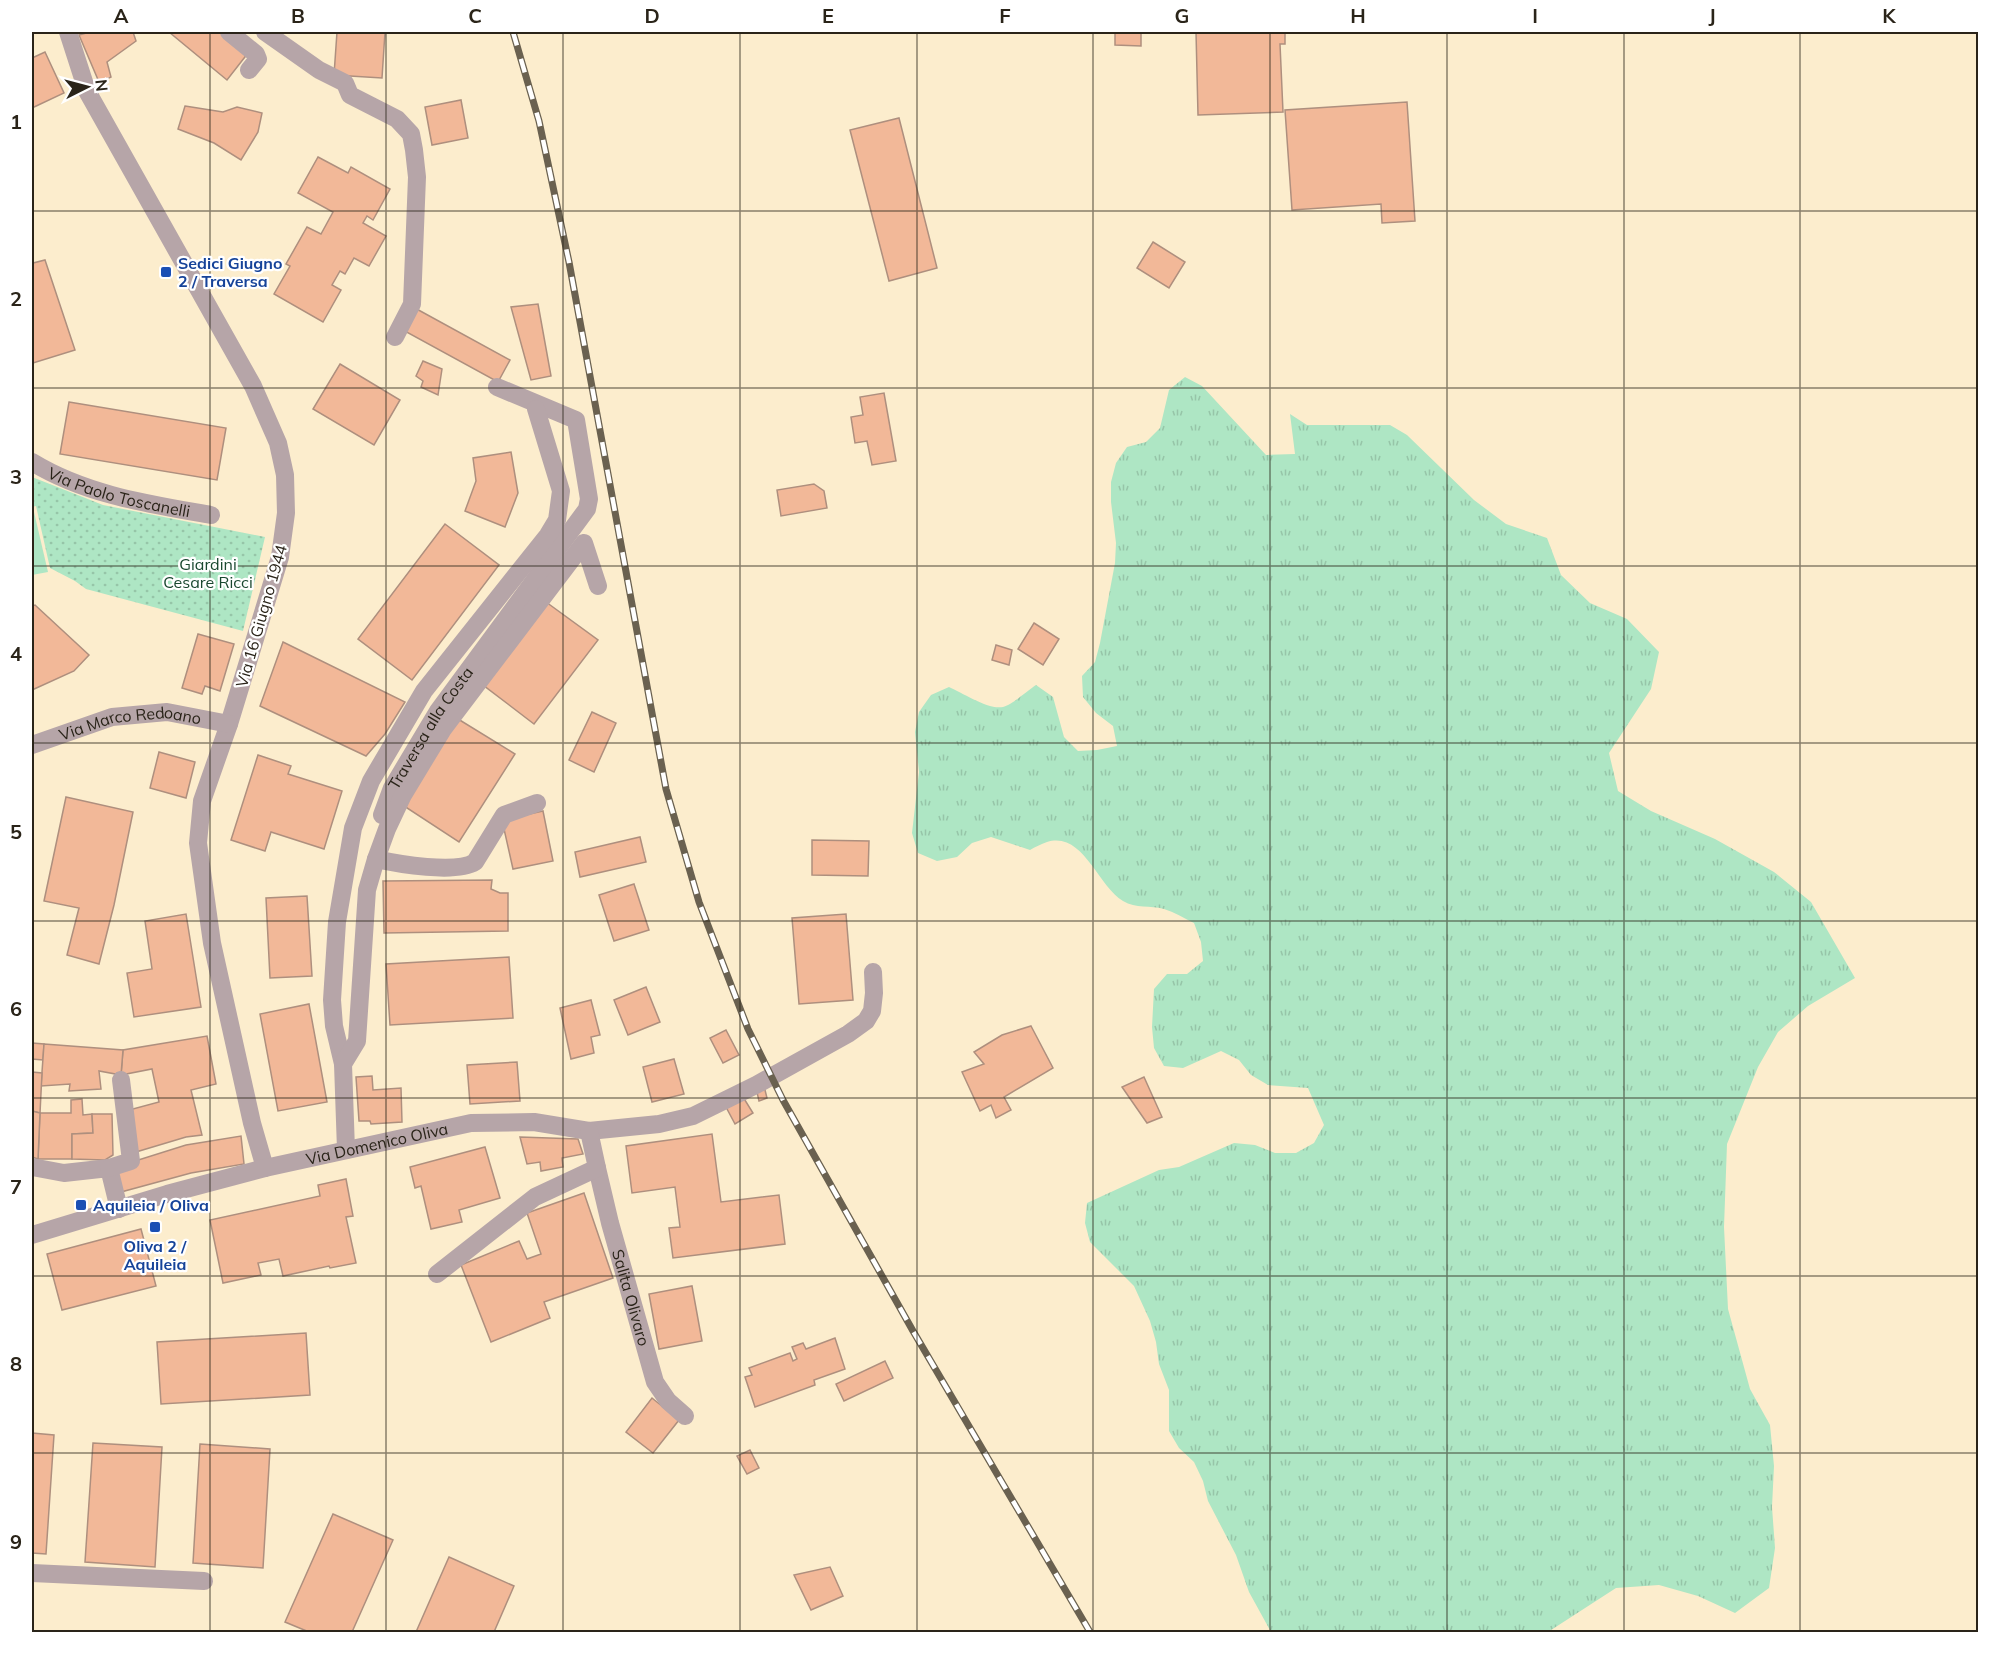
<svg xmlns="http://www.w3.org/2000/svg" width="2010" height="1664" font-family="Mulish,sans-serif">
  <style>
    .grass { fill: url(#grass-tufts) }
    .park { fill: url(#park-dots) }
    .pitch { fill: #aee6c4 }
    .building { fill: #f2b898; stroke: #ae8f7e; stroke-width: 1.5 }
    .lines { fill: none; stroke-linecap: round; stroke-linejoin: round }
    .street { stroke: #b6a5a8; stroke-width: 18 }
    .rail-casing { stroke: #6a6150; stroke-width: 7 }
    .rail { stroke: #fff; stroke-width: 4.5; stroke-dasharray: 14; stroke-linecap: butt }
    .grid { fill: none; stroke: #2a2419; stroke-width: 1.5; stroke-opacity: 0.55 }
    .transit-dot { fill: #1a4fb4; stroke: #fff; stroke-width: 2 }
    .labels { text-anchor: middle; stroke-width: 4.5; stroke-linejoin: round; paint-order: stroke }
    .transit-label { font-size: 16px; font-weight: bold; fill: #164399; stroke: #fff; text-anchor: start }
    .street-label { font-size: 16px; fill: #2a2419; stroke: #fff }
    .park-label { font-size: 16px; fill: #19472f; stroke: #fff }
    .neatline { fill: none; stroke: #2a2419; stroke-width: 2 }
    .grid-label { font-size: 20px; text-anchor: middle; font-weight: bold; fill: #2a2419 }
  </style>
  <defs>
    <pattern id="grass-tufts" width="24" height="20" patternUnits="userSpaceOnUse" patternTransform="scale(1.5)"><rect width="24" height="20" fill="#aee6c4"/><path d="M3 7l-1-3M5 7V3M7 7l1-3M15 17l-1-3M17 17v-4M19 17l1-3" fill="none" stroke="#96c5a8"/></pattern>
    <pattern id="park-dots" width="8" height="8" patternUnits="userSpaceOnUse" patternTransform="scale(1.5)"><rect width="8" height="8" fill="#aee6c4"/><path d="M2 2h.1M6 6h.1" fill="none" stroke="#96c5a8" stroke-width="1.8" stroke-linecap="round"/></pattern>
  </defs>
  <rect width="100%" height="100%" fill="#fcedcd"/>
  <!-- grass -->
  <path class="grass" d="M1185 377 1202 386 1266 455 1295 454 1290 414 1307 425H1390L1407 435 1474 500 1506 524 1547 538 1561 575 1590 603 1627 619 1659 652 1651 689 1609 753 1618 791 1651 811 1715 839 1774 872 1811 902 1855 978 1808 1006 1778 1032 1758 1067 1727 1144 1724 1227 1728 1309 1750 1389 1770 1425 1774 1466 1772 1507 1775 1548 1769 1588 1735 1613 1698 1596 1659 1585 1616 1588 1548 1632H1271L1249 1592 1236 1555 1208 1501 1203 1481 1194 1462 1179 1448 1169 1431V1390L1159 1364 1156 1342 1150 1321 1134 1286 1090 1242 1085 1223 1087 1203 1159 1170 1179 1167 1234 1143 1255 1145 1275 1153H1296L1314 1143 1324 1125 1308 1088 1268 1085 1251 1075 1239 1060 1221 1051 1183 1068 1164 1066 1154 1048 1152 1027 1154 989 1167 974H1187L1203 961 1201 942 1194 923C1184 918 1174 912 1164 909 1150 905 1136 909 1123 901 1097 885 1083 831 1047 842 1041 844 1035 847 1030 850L991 837 972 843 957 857 937 861 918 853 912 833 919 772 915 732 919 712 931 695 949 687C963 693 988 710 1003 707 1012 705 1028 690 1036 685L1053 697 1064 737 1078 751 1097 750 1117 746 1113 726 1096 713 1083 697 1082 676 1095 662 1100 643 1115 563 1116 543 1111 502V482L1116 463 1127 447 1146 442 1160 428 1169 390Z"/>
  <!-- park -->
  <path class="park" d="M32 477 103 505 265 537 243 631 86 589 75 581 50 568 36 506 32 507Z"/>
  <!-- pitch -->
  <path class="pitch" d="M32 512H34L48 572 32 575Z"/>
  <!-- building -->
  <g class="building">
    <path d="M90 32H133L136 41 107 62 111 77 99 82 79 35Z"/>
    <path d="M169 32H222L248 53 227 80Z"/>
    <path d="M337 32H385L382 78 334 75Z"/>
    <path d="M1115 32H1141V46L1115 45Z"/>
    <path d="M1196 32H1285V44H1280L1283 112 1198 115Z"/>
    <path d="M45 52 64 93 32 108V58Z"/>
    <path d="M461 100 468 138 432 145 425 107Z"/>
    <path d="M1407 102 1415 221 1382 223 1381 204 1292 210 1285 110Z"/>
    <path d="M185 106 223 112 237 107 262 113 258 132 241 160 214 143 178 129Z"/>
    <path d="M899 118 937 268 889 281 850 130Z"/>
    <path d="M318 157 348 173 351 167 390 189 373 220 367 216 363 223 386 236 369 266 354 258 345 274 340 271 332 285 341 290 323 322 274 294 290 266 286 264 307 227 321 234 333 212 298 193Z"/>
    <path d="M1153 242 1185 262 1169 288 1137 268Z"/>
    <path d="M32 259 33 263 45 260 75 350 33 363Z"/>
    <path d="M538 304 551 376 531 380 511 307Z"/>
    <path d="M413 307 510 360 498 382 401 329Z"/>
    <path d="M423 361 442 369 438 395 421 387 423 381 416 376Z"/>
    <path d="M340 364 400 400 374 445 313 409Z"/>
    <path d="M884 393 896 461 872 465 867 441 855 443 851 417 863 415 860 397Z"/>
    <path d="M69 402 226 428 217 480 60 454Z"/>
    <path d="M511 452 518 493 505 527 465 511 476 481 473 458Z"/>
    <path d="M814 484 824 491 827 508 781 516 777 490Z"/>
    <path d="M445 524 499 565 412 680 358 639Z"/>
    <path d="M546 602 598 640 534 724 483 685Z"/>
    <path d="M35 605 89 655 74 671 32 690V606Z"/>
    <path d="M1034 623 1059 639 1043 665 1018 649Z"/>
    <path d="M198 634 234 644 220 691 205 686 202 694 182 688Z"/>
    <path d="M283 642 405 702 385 734 366 756 260 706Z"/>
    <path d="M996 645 1012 650 1009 665 992 660Z"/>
    <path d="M592 712 616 723 594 772 569 760Z"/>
    <path d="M458 719 515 754 459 842 404 806Z"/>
    <path d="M159 752 195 762 186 798 150 788Z"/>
    <path d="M258 755 291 766 288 774 342 791 324 849 271 832 265 851 231 840Z"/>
    <path d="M66 797 133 812 114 905 99 964 67 955 79 908 44 901Z"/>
    <path d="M543 811 553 861 513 869 502 820Z"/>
    <path d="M640 837 646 862 580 877 575 852Z"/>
    <path d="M812 840 869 841 868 876 812 875Z"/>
    <path d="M492 880 491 889 500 893H508V931L384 933 383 881Z"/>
    <path d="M634 884 649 930 614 941 599 895Z"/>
    <path d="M307 896 312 976 270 978 266 898Z"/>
    <path d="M186 914 201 1007 134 1017 127 973 152 969 145 921Z"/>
    <path d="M846 914 853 1000 799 1004 792 918Z"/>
    <path d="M509 957 513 1018 390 1025 386 964Z"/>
    <path d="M646 987 660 1022 628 1035 614 1000Z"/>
    <path d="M591 1000 600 1035 591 1037 594 1053 571 1059 560 1008Z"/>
    <path d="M309 1004 327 1102 278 1111 260 1014Z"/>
    <path d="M1031 1026 1053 1068 1004 1097 1011 1110 996 1118 991 1105 980 1111 962 1072 984 1064 974 1052 1002 1035Z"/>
    <path d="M726 1030 739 1055 723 1063 710 1038Z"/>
    <path d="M207 1036 216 1084 191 1090 202 1135 186 1137 136 1152 129 1110 159 1102 152 1069 121 1075 123 1050Z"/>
    <path d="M32 1043 44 1044 43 1060 32 1059Z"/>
    <path d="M44 1044 123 1050 121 1075 99 1071 101 1089 69 1091 70 1084 41 1086Z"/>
    <path d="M674 1059 684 1094 652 1102 643 1067Z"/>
    <path d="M517 1062 520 1101 470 1104 467 1065Z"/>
    <path d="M32 1072 42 1073 40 1113 32 1111Z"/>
    <path d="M372 1076 373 1090 401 1088 402 1122 371 1124 370 1121H359L356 1077Z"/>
    <path d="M1144 1077 1162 1117 1147 1123 1122 1087Z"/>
    <path d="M764 1086 767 1098 759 1101 756 1088Z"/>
    <path d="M743 1097 753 1113 735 1124 726 1107Z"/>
    <path d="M82 1099 83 1115 92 1114 93 1133 72 1134V1159H38L40 1113H71V1100Z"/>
    <path d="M32 1111 40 1113 38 1159 32 1157Z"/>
    <path d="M92 1114H112L113 1155 105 1160 72 1159V1134L93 1133Z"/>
    <path d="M712 1134 721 1202 779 1195 785 1244 673 1258 669 1228 680 1227 675 1187 632 1193 626 1146Z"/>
    <path d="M241 1136 244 1164 191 1173 121 1192 116 1167 186 1145Z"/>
    <path d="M520 1137 578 1139 583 1154 562 1158 563 1167 541 1171 540 1162 527 1164Z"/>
    <path d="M485 1147 500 1198 459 1210 462 1222 431 1229 421 1186 415 1188 410 1167Z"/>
    <path d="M346 1179 353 1216 346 1217 356 1263 330 1268 329 1266 283 1276 279 1259 258 1263 261 1275 223 1283 210 1220 320 1196 318 1185Z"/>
    <path d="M584 1193 613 1278 544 1302 550 1318 491 1342 461 1265 519 1241 527 1259 541 1254 527 1213Z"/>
    <path d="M141 1229 156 1286 62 1310 47 1254Z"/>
    <path d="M692 1286 702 1341 659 1349 649 1294Z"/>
    <path d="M306 1333 310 1395 161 1404 157 1342Z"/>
    <path d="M835 1338 845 1369 814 1380 815 1385 755 1407 745 1377 752 1375 749 1368 790 1353 793 1361 797 1359 792 1347 803 1343 806 1349Z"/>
    <path d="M885 1361 893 1378 844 1401 836 1384Z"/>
    <path d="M652 1398 679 1420 653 1453 626 1432Z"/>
    <path d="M32 1433 54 1435 46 1554 32 1553Z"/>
    <path d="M93 1443 162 1447 155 1567 85 1562Z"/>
    <path d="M200 1444 270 1449 263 1568 193 1563Z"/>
    <path d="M750 1450 759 1468 747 1474 737 1456Z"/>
    <path d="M333 1514 393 1540 352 1632H309L285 1622Z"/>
    <path d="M449 1557 514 1586 494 1632H416Z"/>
    <path d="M830 1567 843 1596 811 1610 794 1575Z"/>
  </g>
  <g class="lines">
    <!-- street -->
    <g class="street">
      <path d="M68 32 87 91 253 386 278 443 285 475 286 513 280 557 229 724 202 801 198 843 212 943 252 1123 265 1168"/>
      <path d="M229 32 256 54 258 59 249 70"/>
      <path d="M265 32 319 70 345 83 350 95 397 119 411 134 414 150 417 177 412 304 395 337"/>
      <path id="s1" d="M32 462C86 495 149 504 211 515"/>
      <path id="s2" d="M32 745 112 717 167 712 229 724"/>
      <path id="s3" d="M382 815 392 788 438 711 587 509 589 499 576 420 497 387"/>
      <path d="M376 859C398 864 456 874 475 862L504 815 537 803"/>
      <path d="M343 1064 334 1026 332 1000 337 922 353 828 371 781 424 691 548 535 557 520 561 491 536 409"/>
      <path d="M346 1150 343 1064 357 1041 367 890 376 859 387 829 403 795 443 729 584 543 598 586"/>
      <path d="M32 1167 64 1173 109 1168 119 1209"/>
      <path d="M109 1168 131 1161 121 1080"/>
      <path id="s4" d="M597 1168 610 1223 655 1382 668 1401 685 1416"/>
      <path id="s5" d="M32 1235 167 1194 265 1168 471 1123 534 1122 589 1131 659 1124 693 1116 756 1085 848 1034 866 1021 872 1011 874 993 873 972"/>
      <path d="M437 1274 535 1197 597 1168 589 1131"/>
      <path d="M32 1573 204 1581"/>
    </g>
    <!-- rail casing -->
    <g class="rail-casing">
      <path id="rail" d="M513 32 539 121 569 262 666 789 699 902 748 1029 783 1100 913 1331 1090 1632"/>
    </g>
    <!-- rail -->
    <use href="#rail" class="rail"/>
  </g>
  <!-- grid -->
  <path class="grid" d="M210 32V1632M386 32V1632M563 32V1632M740 32V1632M917 32V1632M1093 32V1632M1270 32V1632M1447 32V1632M1624 32V1632M1800 32V1632M32 211H1978M32 388H1978M32 566H1978M32 743H1978M32 921H1978M32 1098H1978M32 1276H1978M32 1453H1978"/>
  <!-- markers -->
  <g class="transit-dot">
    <rect x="160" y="266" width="12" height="12" rx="3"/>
    <rect x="75" y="1199" width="12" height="12" rx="3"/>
    <rect x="149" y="1221" width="12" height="12" rx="3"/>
  </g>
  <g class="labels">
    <!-- transit labels -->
    <g class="transit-label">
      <text x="178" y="269">Sedici Giugno<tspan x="178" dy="18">2 / Traversa</tspan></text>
      <text x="93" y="1211">Aquileia / Oliva</text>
      <text x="155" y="1252" text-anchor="middle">Oliva 2 /<tspan x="155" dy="18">Aquileia</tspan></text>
    </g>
    <!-- street labels -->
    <g class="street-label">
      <text dy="6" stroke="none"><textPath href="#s1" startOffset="93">Via Paolo Toscanelli</textPath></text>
      <text transform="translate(261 616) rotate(-74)" y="6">Via 16 Giugno 1944</text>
      <text dy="6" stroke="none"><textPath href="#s3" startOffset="100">Traversa alla Costa</textPath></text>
      <text dy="6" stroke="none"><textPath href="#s2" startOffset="102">Via Marco Redoano</textPath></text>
      <text dy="6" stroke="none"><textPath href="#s5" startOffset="357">Via Domenico Oliva</textPath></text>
      <text dy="6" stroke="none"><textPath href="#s4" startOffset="134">Salita Olivaro</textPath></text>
    </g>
    <!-- park labels -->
    <g class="park-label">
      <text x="208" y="570">Giardini<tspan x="208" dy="18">Cesare Ricci</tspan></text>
    </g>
  </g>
  <!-- border -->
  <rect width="2010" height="1664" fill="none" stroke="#ffffff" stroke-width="66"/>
  <!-- north arrow -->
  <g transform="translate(87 87) rotate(84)" stroke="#ffffff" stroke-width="4.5" paint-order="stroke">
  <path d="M0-4.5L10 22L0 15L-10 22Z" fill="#2a2419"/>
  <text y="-9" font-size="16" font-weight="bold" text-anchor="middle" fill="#2a2419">N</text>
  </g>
  <rect x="33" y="33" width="1944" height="1598" class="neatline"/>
  <g class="grid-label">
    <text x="121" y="23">A</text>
    <text x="298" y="23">B</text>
    <text x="475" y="23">C</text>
    <text x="652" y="23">D</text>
    <text x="828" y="23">E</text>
    <text x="1005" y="23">F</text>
    <text x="1182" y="23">G</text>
    <text x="1358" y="23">H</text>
    <text x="1535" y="23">I</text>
    <text x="1712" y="23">J</text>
    <text x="1889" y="23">K</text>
    <text x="16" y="129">1</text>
    <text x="16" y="306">2</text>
    <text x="16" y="484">3</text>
    <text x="16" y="661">4</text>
    <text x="16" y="839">5</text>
    <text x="16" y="1016">6</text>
    <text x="16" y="1194">7</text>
    <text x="16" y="1371">8</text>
    <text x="16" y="1549">9</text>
  </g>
</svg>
